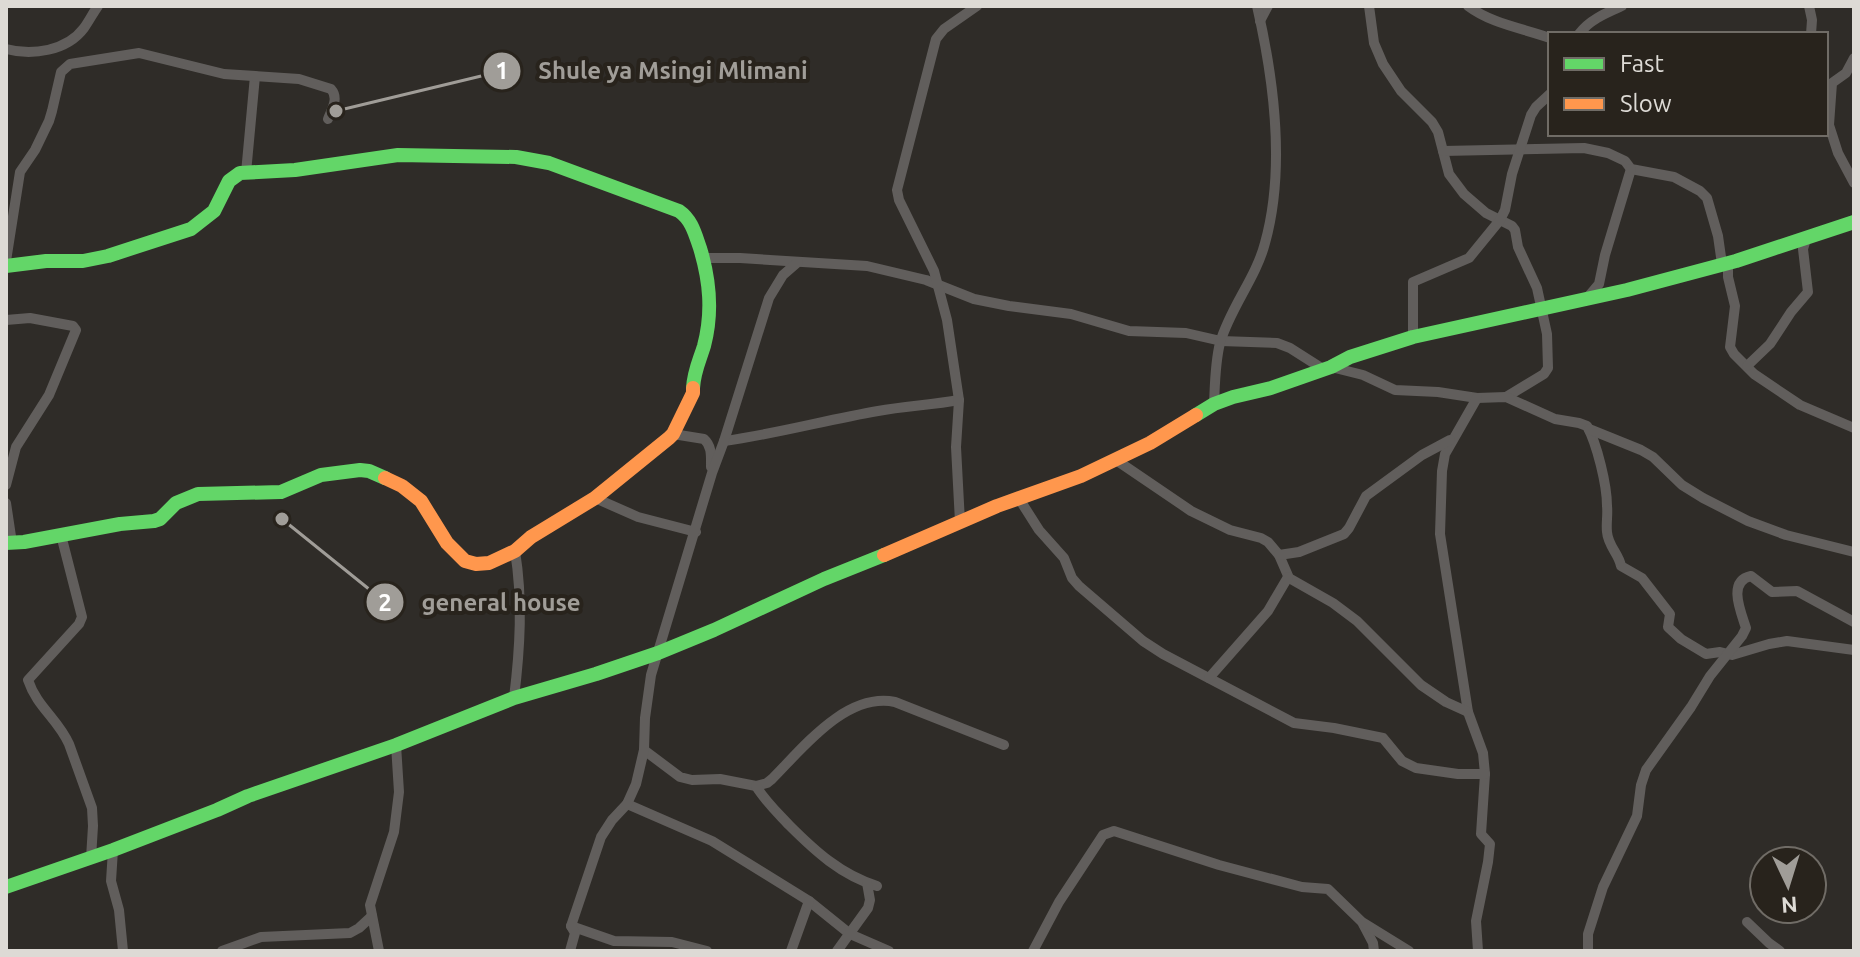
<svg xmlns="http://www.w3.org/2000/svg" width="1860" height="957" font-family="Ubuntu,sans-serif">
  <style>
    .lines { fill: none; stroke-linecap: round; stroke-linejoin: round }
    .street { stroke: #615e5c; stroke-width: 10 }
    .fast { stroke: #63d668; stroke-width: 14 }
    .slow { stroke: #ff974d; stroke-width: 14 }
    .leader { fill: none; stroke: #a09d98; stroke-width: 3 }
    .callout-dot { fill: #a09d98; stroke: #28231c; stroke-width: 3 }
    .mark-label { font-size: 24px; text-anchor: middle; font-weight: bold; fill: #fff }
    .callout-label { font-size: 24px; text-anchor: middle; font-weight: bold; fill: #a09d98; stroke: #28231c; stroke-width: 8; stroke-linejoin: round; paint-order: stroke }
  </style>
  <rect width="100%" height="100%" fill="#2f2c28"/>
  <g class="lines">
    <!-- street -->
    <g class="street">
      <path d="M1369 6 1374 43 1383 64 1401 91 1432 122 1438 132 1449 174 1464 194 1486 213 1512 226 1515 230 1518 247 1537 288 1547 334 1548 368 1544 374 1506 397"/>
      <path d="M1468 6C1492 24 1522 28 1550 38"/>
      <path d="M1809 6 1812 20 1811 34"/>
      <path d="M1260 21 1268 6"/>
      <path d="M1579 34C1589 20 1606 13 1622 6"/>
      <path d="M6 49C32 56 67 51 84 28 89 21 93 13 98 6"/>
      <path d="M1826 123 1829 125 1838 153 1854 183"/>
      <path d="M1829 125 1832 83 1846 73 1854 58"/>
      <path d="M1443 151 1584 148 1608 153 1625 161 1631 169 1674 177 1700 191 1707 198 1718 236 1722 264"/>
      <path d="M246 173 255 76"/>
      <path d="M703 258H740L867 266 926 280 974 299 1009 306 1071 314 1129 331 1186 333 1221 341 1277 343 1290 348 1323 369"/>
      <path d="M6 261 20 172 35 150 49 121 52 111 61 72 70 64 139 53 224 74 299 79 331 89C339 98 332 109 328 119"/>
      <path d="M1728 263V277L1735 306 1730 347 1734 354 1754 374 1800 405 1854 428"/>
      <path d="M1588 297 1599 284 1605 255 1631 169"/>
      <path d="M6 320 30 318 73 326 76 330 49 395 16 447 6 485"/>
      <path d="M1413 337V282L1469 258 1500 220 1505 210 1512 174 1531 115 1536 107 1550 94"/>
      <path d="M1747 366 1770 344 1791 312 1808 292 1803 249 1806 239"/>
      <path d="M1331 367 1363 375 1395 390 1438 392 1477 398 1506 397 1555 419 1579 423 1587 426C1597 444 1607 485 1607 506 1608 515 1606 523 1607 532 1608 546 1619 554 1621 566L1642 578 1670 614 1668 627 1681 639 1706 654 1720 652 1732 655 1769 644 1787 641 1854 650"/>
      <path d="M1477 398 1445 454 1442 471 1440 534 1468 712 1483 753 1485 774 1481 834 1490 844 1488 862 1476 921 1478 951"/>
      <path d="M1214 404C1215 384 1215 363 1220 343 1230 308 1256 278 1265 243 1286 168 1274 80 1257 6"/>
      <path d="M1589 429 1641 450 1653 457 1682 485 1703 498 1748 521 1786 535 1854 552"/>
      <path d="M673 434 704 439C712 446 711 456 711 467"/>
      <path d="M724 441C776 434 826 420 878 411 905 406 932 405 959 400"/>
      <path d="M1116 460 1191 511 1230 530 1261 538 1268 542 1279 555 1289 578 1333 603 1357 621 1421 685 1446 702 1468 712"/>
      <path d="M1018 497 1039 530 1064 558 1072 578 1079 586 1143 641 1163 654 1294 723 1334 728 1383 738 1402 761 1416 768 1458 774H1485"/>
      <path d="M595 498 638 517 696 532"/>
      <path d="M6 503 12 543"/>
      <path d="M960 522 956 447 959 400 947 320 934 271 899 200 897 190 936 39 944 29 977 6"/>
      <path d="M61 535 82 617 79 624 28 680C37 707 58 719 69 744L92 808 93 826 91 858"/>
      <path d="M1279 555 1299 552 1344 534 1349 528 1366 496 1422 455 1450 440"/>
      <path d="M1209 678 1268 611 1288 577"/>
      <path d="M514 698C520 649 523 600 515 551"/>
      <path d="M644 750 680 777 692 780 720 779 756 786 767 783 772 779C803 748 846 692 895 702L1004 745"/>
      <path d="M756 786C765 801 777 812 789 825 815 851 841 875 877 886"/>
      <path d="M627 804 712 841 809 901 850 934 889 951"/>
      <path d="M113 850 111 881 119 910 123 951"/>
      <path d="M1747 922 1769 943 1780 951"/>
      <path d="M1363 924 1373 943 1374 951"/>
      <path d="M571 926 614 941 672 942 707 951"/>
      <path d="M222 951 261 937 350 933 359 928 372 916"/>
      <path d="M379 951 370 905 394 832 399 792 396 745"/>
      <path d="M570 951 575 933 571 926 601 837 612 820 627 804 636 784 644 750 645 718 651 675 712 473 724 441 769 298 783 275 798 262"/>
      <path d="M791 951 809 901"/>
      <path d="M837 951 868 908 870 900 867 883"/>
      <path d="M1033 951 1059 902 1103 835 1114 831 1219 865 1302 887 1328 889 1362 922 1409 951"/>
      <path d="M1588 951V934L1603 887 1637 816 1641 785 1646 770 1691 707 1710 676 1742 636 1746 628C1741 612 1727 581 1751 576L1772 592 1797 591 1854 622"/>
    </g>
    <!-- fast -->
    <g class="fast">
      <path d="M6 266 46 261H83L108 256 191 229 214 211 229 181 240 173 295 170 398 155 516 157 549 163 679 211C692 220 695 234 700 248 710 281 713 312 704 346 699 362 694 371 693 388"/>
      <path d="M1196 415 1214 404 1233 397 1271 388 1331 367 1350 357 1413 337 1627 290 1736 261 1854 222"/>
      <path d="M6 543 24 542 120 524 154 521 160 519 176 503 198 494 281 492 321 475 360 470 369 471 385 478"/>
      <path d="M6 887 113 850 217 810 248 796 396 745 514 698 596 674 658 653 714 630 824 579 884 555"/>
    </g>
    <!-- slow -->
    <g class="slow">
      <path d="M385 478 402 486 421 501 447 543 465 561 476 564 489 563 515 551 531 537 595 498 669 438 673 434 693 393V388"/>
      <path d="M884 555 997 506 1081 476 1150 443 1196 415"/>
    </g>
  </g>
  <!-- callouts -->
  <path class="leader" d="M336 111L502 71M282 519L385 602"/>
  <g class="callout-dot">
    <circle cx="336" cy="111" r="8"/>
    <circle cx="282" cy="519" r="8"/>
    <circle cx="502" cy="71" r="20"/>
    <circle cx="385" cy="602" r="20"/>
  </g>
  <g class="mark-label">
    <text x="502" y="79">1</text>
    <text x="385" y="611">2</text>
  </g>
  <g class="callout-label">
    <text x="673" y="79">Shule ya Msingi Mlimani</text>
    <text x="501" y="611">general house</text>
  </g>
  <!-- border -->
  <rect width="1860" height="957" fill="none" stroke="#dddad5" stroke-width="16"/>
  <!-- legend -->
  <rect x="1548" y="32" width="280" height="104" fill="#28231c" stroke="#706c66" stroke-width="2"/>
  <rect x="1564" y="58" width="40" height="12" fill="#63d668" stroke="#706c66" stroke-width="2"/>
  <text x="1620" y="72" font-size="24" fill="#dddad5">Fast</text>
  <rect x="1564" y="98" width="40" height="12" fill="#ff974d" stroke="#706c66" stroke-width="2"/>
  <text x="1620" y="112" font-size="24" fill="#dddad5">Slow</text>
  <!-- north arrow -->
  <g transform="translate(1788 885) rotate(176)"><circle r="38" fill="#28231c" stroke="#706c66" stroke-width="2"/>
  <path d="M0-6L14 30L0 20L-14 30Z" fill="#a09d98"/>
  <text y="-12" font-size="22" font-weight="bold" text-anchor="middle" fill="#dddad5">N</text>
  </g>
</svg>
